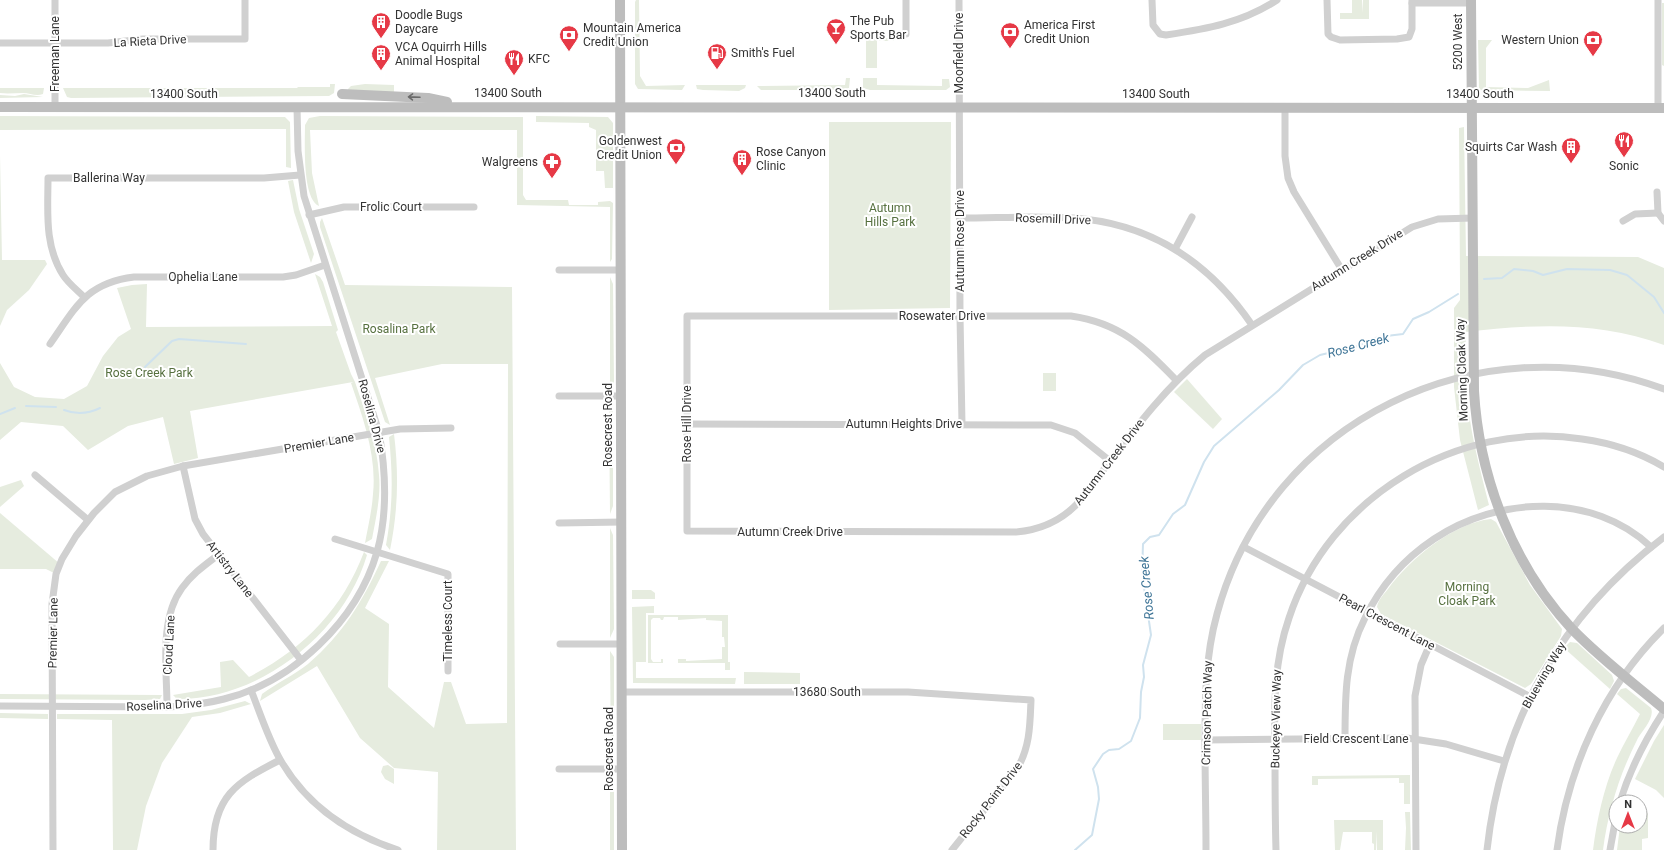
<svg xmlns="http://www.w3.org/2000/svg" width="1664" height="850" font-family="Roboto,sans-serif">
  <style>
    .green { fill: #e6ecdf }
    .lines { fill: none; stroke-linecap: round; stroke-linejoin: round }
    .stream { stroke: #cfe2ee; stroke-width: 2 }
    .street { stroke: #d0d0d0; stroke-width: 7 }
    .secondary { stroke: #bdbdbd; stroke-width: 10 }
    .oneway { stroke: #6a6a6a }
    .labels { text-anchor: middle; stroke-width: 4; stroke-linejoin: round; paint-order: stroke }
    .poi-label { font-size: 12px; fill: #333; stroke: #fff; text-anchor: start }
    .street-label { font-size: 12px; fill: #333; stroke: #fff }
    .park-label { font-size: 12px; fill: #56703f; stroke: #fff }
    .water-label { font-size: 13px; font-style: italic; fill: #3f7597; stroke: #fff }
  </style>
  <rect width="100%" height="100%" fill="#fff"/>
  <!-- green -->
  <g class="green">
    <path d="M636 0H639L640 76 646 86 685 85 682 90 638 89 635 84V2Z"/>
    <path d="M1352 0H1362L1363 13V0H1369V19H1340V13H1352Z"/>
    <path d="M1662 3H1664V66L1662 65Z"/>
    <path d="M866 38H894V41H877V68H866Z"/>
    <path d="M1478 40H1492L1486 48V87L1528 88 1549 80 1550 91 1479 90Z"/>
    <path d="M846 78H850L849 88 842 90H761L757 86 845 85Z"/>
    <path d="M863 78H877V85L942 86V79H949L950 87 946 90H870L863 88Z"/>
    <path d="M330 84H335L334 93 329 96 71 98 67 97 63 88H297L298 87H330Z"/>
    <path d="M365 84 394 85V94L348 93V89L351 86Z"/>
    <path d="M696 85H746L745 88 739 91 703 90 697 89Z"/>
    <path d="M0 88H44L43 94C36 97 30 93 23 93 15 93 8 94 0 93Z"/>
    <path d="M24 94 43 97 0 98V95L15 96Z"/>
    <path d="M0 116 285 117 290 122 291 168 286 167V129L0 130Z"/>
    <path d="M320 116 523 117V195L526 200H568L569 205H598V202L610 201 613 203 612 259 610 262V207L517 205V130H310L312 173 319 206C302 198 305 143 305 125L309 118Z"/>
    <path d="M536 116 608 117 613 123V188H605L604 171H596V130L589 127V123L536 122Z"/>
    <path d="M829 122H951L950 308 829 310Z"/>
    <path d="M1464 127 1466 256 1638 257 1664 268V345C1599 321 1534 324 1466 332 1466 350 1464 369 1466 387 1469 427 1479 466 1489 505L1478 510 1460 440 1454 387V308L1460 300V282L1459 128Z"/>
    <path d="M0 155 2 260H45L47 264 29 290 7 310 0 326Z"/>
    <path d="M293 180 299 209 314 254 311 263 294 212 288 181Z"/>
    <path d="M322 218 345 285 512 287 516 850H437L438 772 394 768 360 738 317 666 260 701 262 694C277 683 294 675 308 664 343 634 362 602 381 561H389L365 608 389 624 388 687 434 728 444 682H451L466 724 507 723 508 364H442L375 378 390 425 385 422 320 227V222Z"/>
    <path d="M315 274 320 277 323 282 338 330 336 332 351 374 355 382C365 412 377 442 379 475 381 496 376 518 372 539L365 543C368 527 372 510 373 494 377 456 363 418 351 383L353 382 190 411 198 458 174 464 163 417 128 426 88 450 63 426 21 422 0 440V363L14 387 35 397 64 399 87 386 103 356 118 337 131 329 117 288 132 285 147 284 146 327 332 326Z"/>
    <path d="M610 277 613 284 614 384 610 390Z"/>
    <rect x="1043" y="373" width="13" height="18"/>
    <path d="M1187 379 1222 419 1213 429 1174 392Z"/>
    <path d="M609 403 613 409V506L610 514Z"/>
    <path d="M394 434C399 474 398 511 390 550L386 545C393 506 393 477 389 437Z"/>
    <path d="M21 480 24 486 0 507V487Z"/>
    <path d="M0 513 60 564 56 574 46 569H0Z"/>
    <path d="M1491 519 1496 522 1530 585 1562 629 1561 636 1531 684 1525 688 1381 614 1377 607C1378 600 1384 594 1388 589 1410 559 1453 523 1491 519Z"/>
    <path d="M610 528 613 535 614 629 610 638Z"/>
    <path d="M364 552 367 555C344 633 260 700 177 699L173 695 221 687 220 662 233 660 249 677C303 649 342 610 364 552Z"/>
    <path d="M632 590H651L655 593V599H632Z"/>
    <path d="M654 606V613H646V662H636V678H736L735 684 633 683 632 607Z"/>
    <path d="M648 615H728V662H730V670H725V663H678V659H686V661L722 659V647H725L724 637H722V621L706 620V618L678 620V617H664L663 620H661L660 618H653L651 620V659L653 662H661V659H663V663H648Z"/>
    <path d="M1570 642 1577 643 1612 675 1614 681 1610 689 1564 648Z"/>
    <path d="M610 651 614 657V755L611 761Z"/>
    <path d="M744 672 800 673V684H744Z"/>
    <path d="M1626 688 1651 708C1655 717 1643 730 1638 738 1620 773 1608 811 1603 850H1593C1597 819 1604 786 1617 758 1624 743 1633 728 1640 714L1617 694 1621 689Z"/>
    <path d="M0 694 162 695 160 699 145 700 0 699Z"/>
    <path d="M245 701 251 704 220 713 192 717 162 763 146 806 137 850H113L112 720 57 719V714H182L211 710Z"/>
    <path d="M0 713 48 714V719L0 718Z"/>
    <rect x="1163" y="724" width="38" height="16"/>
    <path d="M1664 725V798L1656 790 1635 779 1654 741Z"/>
    <path d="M388 765 394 769V784L385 779 381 772 383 766Z"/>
    <path d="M1410 775V804H1404V783H1399V778L1318 779V785H1312V776Z"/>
    <path d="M610 776 614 785V850H610Z"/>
    <path d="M1640 803 1648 814V838L1642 839V850H1617L1620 826H1640Z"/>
    <path d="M1405 812H1410L1411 850H1405L1406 828Z"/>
    <path d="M1334 820H1383V850H1377L1376 831V850H1374V844L1372 843V832H1343L1340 850H1335Z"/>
  </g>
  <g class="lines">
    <!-- stream -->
    <g class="stream">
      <path d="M1484 279 1502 278 1514 269 1533 271 1543 275 1567 269 1610 270 1627 275 1654 297 1664 313"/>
      <path d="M145 367 172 341 179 339 246 344"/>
      <path d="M26 406 56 407"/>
      <path d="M64 410C77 415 88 414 100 408"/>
      <path d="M0 414 15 408"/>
      <path d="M1075 850 1092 835 1099 799 1098 787 1093 769 1103 754 1109 750 1119 749 1131 741 1140 718 1141 692 1144 677 1143 665 1151 635 1142 573 1143 544 1150 537 1159 535 1173 514 1185 505 1204 462 1214 446 1279 390 1303 365 1320 355 1358 346 1378 337 1403 334 1413 319 1429 312 1458 294"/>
    </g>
    <!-- street -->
    <g class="street">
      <path d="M55 0V107"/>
      <path d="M906 0V34"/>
      <path d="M959 0 960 316 962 424"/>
      <path d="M1152 0 1153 25 1160 34 1166 35C1206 29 1242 23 1277 0"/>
      <path d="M1327 0 1328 34 1331 37 1340 40 1397 39 1409 37 1412 29V0"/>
      <path d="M1412 3H1471"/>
      <path d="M0 43H108L143 39H245V0"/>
      <path d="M1285 107V156L1288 178 1294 192 1342 270"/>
      <path d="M1658 108V0"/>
      <path d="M1657 192 1658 213 1664 221"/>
      <path d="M309 215 344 207H474"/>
      <path d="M960 218C1001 218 1043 215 1084 219 1157 227 1211 265 1252 325"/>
      <path d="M1623 221 1635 214 1658 213"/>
      <path d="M1175 249 1192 217"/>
      <path d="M559 270H621"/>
      <path d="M84 297C77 290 68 283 63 275 44 245 48 211 48 178H264L300 175"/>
      <path d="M50 344C76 307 86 283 134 277H283L296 275 325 265"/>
      <path d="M1176 380C1143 346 1120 323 1071 316H687V531L1016 532C1040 530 1059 522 1076 505 1118 453 1153 398 1205 355L1412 227 1438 219 1473 218"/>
      <path d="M559 396H621"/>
      <path d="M687 424 1051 425 1075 433 1110 461"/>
      <path d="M183 466 195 519 203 534 301 660"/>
      <path d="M35 475 88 520"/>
      <path d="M559 523 622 522"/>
      <path d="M335 539 448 574V671"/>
      <path d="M1244 547 1529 696"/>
      <path d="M560 644H622"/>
      <path d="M251 690C260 713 269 741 281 761 308 807 349 834 398 850"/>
      <path d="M622 692H908L1031 700C1030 725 1030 747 1017 769L952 850"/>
      <path d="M0 706 167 707C187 706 205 704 224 699 293 682 357 621 377 552 388 513 386 472 379 432L304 196 298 151 297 107"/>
      <path d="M167 707C167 669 159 619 182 588 192 574 205 565 218 555"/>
      <path d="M1345 739C1345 696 1345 657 1365 618 1381 585 1404 559 1434 539 1498 496 1593 492 1651 547"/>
      <path d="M1205 740 1407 738 1446 744 1504 761"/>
      <path d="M559 769H622"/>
      <path d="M1620 802C1630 769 1645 740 1664 711"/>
      <path d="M53 850 52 604 56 574 62 559 76 536 94 513 115 492 147 476 183 466 400 429 451 428"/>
      <path d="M213 850C213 797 236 782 280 760"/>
      <path d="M1206 850C1206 815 1205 780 1205 745 1205 700 1205 657 1217 614 1269 420 1479 320 1664 389"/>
      <path d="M1276 850C1275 816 1275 783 1275 749 1274 704 1274 661 1289 618 1329 497 1457 420 1582 439 1611 443 1639 452 1664 467"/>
      <path d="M1416 850 1415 696 1421 665 1430 644"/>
      <path d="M1487 850C1501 722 1561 615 1664 537"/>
      <path d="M1557 850C1568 767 1604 687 1664 628"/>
      <path d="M1610 850 1616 817"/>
    </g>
    <!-- secondary -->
    <g class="secondary">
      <path d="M620 0 622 850"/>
      <path d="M1471 0 1474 391C1479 477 1513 566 1572 629 1600 658 1633 683 1664 709"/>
      <path d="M342 94 428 98 447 102"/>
      <path d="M0 107 1664 108"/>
    </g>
  </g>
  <!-- one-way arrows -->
  <defs><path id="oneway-shaft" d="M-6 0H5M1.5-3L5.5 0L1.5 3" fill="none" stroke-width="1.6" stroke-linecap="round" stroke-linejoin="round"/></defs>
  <use class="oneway" href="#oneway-shaft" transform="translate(414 97) rotate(-178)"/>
  <!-- icons -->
  <defs>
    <g id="building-pin" transform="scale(1)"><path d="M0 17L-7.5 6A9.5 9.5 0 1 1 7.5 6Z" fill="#e63946" stroke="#fff"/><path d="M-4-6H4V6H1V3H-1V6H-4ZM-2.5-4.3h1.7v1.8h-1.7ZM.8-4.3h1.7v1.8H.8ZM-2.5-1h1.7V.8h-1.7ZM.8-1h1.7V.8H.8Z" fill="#fff"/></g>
    <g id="bar-pin" transform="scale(1)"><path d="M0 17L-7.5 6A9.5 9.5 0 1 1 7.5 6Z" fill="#e63946" stroke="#fff"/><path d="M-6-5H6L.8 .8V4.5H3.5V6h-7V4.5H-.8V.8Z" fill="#fff"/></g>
    <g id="bank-pin" transform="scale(1)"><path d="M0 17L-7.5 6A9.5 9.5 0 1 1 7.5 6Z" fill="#e63946" stroke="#fff"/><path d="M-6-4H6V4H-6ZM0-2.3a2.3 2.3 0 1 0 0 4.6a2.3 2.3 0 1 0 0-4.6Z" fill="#fff"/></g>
    <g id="fuel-pin" transform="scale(1)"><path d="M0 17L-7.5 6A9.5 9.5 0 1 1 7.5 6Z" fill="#e63946" stroke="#fff"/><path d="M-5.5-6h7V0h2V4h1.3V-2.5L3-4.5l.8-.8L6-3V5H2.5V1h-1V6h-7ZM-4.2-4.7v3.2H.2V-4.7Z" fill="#fff"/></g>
    <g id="restaurant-pin" transform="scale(1)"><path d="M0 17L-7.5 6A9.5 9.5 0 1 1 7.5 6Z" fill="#e63946" stroke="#fff"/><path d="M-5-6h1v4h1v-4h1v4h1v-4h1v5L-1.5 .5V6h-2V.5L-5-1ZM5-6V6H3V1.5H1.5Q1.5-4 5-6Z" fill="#fff"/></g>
    <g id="pharmacy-pin" transform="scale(1)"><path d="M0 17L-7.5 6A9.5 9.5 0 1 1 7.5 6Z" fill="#e63946" stroke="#fff"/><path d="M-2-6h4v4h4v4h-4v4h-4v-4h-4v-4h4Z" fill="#fff"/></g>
  </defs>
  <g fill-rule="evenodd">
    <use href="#building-pin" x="381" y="22"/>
    <use href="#bar-pin" x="836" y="28"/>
    <use href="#bank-pin" x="1010" y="32"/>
    <use href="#bank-pin" x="569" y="35"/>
    <use href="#bank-pin" x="1593" y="40"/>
    <use href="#fuel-pin" x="717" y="53"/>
    <use href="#building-pin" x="381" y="54"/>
    <use href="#restaurant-pin" x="514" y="59"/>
    <use href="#restaurant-pin" x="1624" y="141"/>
    <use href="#building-pin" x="1571" y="147"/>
    <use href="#bank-pin" x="676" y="148"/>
    <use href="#building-pin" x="742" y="159"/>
    <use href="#pharmacy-pin" x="552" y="162"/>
  </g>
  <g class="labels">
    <!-- poi labels -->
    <g class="poi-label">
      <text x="395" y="19">Doodle Bugs<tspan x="395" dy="14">Daycare</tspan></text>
      <text x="850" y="25">The Pub<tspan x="850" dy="14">Sports Bar</tspan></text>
      <text x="1024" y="29">America First<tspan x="1024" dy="14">Credit Union</tspan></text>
      <text x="583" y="32">Mountain America<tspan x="583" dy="14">Credit Union</tspan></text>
      <text x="1579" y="44" text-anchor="end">Western Union</text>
      <text x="395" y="51">VCA Oquirrh Hills<tspan x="395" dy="14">Animal Hospital</tspan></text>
      <text x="731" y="57">Smith's Fuel</text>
      <text x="528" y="63">KFC</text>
      <text x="662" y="145" text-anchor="end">Goldenwest<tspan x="662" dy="14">Credit Union</tspan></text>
      <text x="1557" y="151" text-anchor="end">Squirts Car Wash</text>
      <text x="756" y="156">Rose Canyon<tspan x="756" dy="14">Clinic</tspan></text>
      <text x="538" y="166" text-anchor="end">Walgreens</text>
      <text x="1624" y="170" text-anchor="middle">Sonic</text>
    </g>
    <!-- street labels -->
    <g class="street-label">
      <text transform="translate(150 41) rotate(-3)" y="4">La Rieta Drive</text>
      <text transform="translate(1458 42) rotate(-90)" y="4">5200 West</text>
      <text transform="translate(959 53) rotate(-90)" y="4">Moorfield Drive</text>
      <text transform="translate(55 54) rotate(-90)" y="4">Freeman Lane</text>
      <text x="508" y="97">13400 South</text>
      <text x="832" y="97">13400 South</text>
      <text x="184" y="98">13400 South</text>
      <text x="1156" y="98">13400 South</text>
      <text x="1480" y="98">13400 South</text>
      <text x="109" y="182">Ballerina Way</text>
      <text x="391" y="211">Frolic Court</text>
      <text transform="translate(1053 219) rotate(2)" y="4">Rosemill Drive</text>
      <text transform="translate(960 241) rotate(-90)" y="4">Autumn Rose Drive</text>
      <text transform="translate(1357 260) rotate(-32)" y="4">Autumn Creek Drive</text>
      <text x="203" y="281">Ophelia Lane</text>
      <text x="942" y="320">Rosewater Drive</text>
      <text transform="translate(1462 370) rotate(-92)" y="4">Morning Cloak Way</text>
      <text transform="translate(372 416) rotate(75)" y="4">Roselina Drive</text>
      <text transform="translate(687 424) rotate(-90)" y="4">Rose Hill Drive</text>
      <text x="904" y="428">Autumn Heights Drive</text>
      <text transform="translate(608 425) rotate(-90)" y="4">Rosecrest Road</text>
      <text transform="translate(319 443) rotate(-10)" y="4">Premier Lane</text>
      <text transform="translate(1109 462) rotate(-52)" y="4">Autumn Creek Drive</text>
      <text x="790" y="536">Autumn Creek Drive</text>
      <text transform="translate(230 569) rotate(52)" y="4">Artistry Lane</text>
      <text transform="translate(448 621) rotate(-90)" y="4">Timeless Court</text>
      <text transform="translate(1387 622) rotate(28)" y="4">Pearl Crescent Lane</text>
      <text transform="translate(53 633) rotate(-89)" y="4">Premier Lane</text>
      <text transform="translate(169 645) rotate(-87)" y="4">Cloud Lane</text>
      <text transform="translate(1544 675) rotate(-60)" y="4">Bluewing Way</text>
      <text x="827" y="696">13680 South</text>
      <text transform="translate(164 705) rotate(-3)" y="4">Roselina Drive</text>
      <text transform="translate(1207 713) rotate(-89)" y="4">Crimson Patch Way</text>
      <text transform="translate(1276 719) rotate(-89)" y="4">Buckeye View Way</text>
      <text x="1356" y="743">Field Crescent Lane</text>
      <text transform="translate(609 749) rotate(-90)" y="4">Rosecrest Road</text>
      <text transform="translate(991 800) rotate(-52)" y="4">Rocky Point Drive</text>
    </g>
    <!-- park labels -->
    <g class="park-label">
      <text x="890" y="212">Autumn<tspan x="890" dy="14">Hills Park</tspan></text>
      <text x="399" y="333">Rosalina Park</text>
      <text x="149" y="377">Rose Creek Park</text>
      <text x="1467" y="591">Morning<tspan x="1467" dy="14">Cloak Park</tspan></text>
    </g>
    <!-- water labels -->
    <g class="water-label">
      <text transform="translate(1358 345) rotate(-15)" y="5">Rose Creek</text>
      <text transform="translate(1146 588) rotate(-95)" y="5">Rose Creek</text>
    </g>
  </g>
  <!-- north arrow -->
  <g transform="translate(1628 814)"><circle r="19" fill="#ffffff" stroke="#adadad"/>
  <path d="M0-3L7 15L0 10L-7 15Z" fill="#e63946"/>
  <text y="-6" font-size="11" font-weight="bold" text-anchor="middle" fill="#333333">N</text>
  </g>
</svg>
